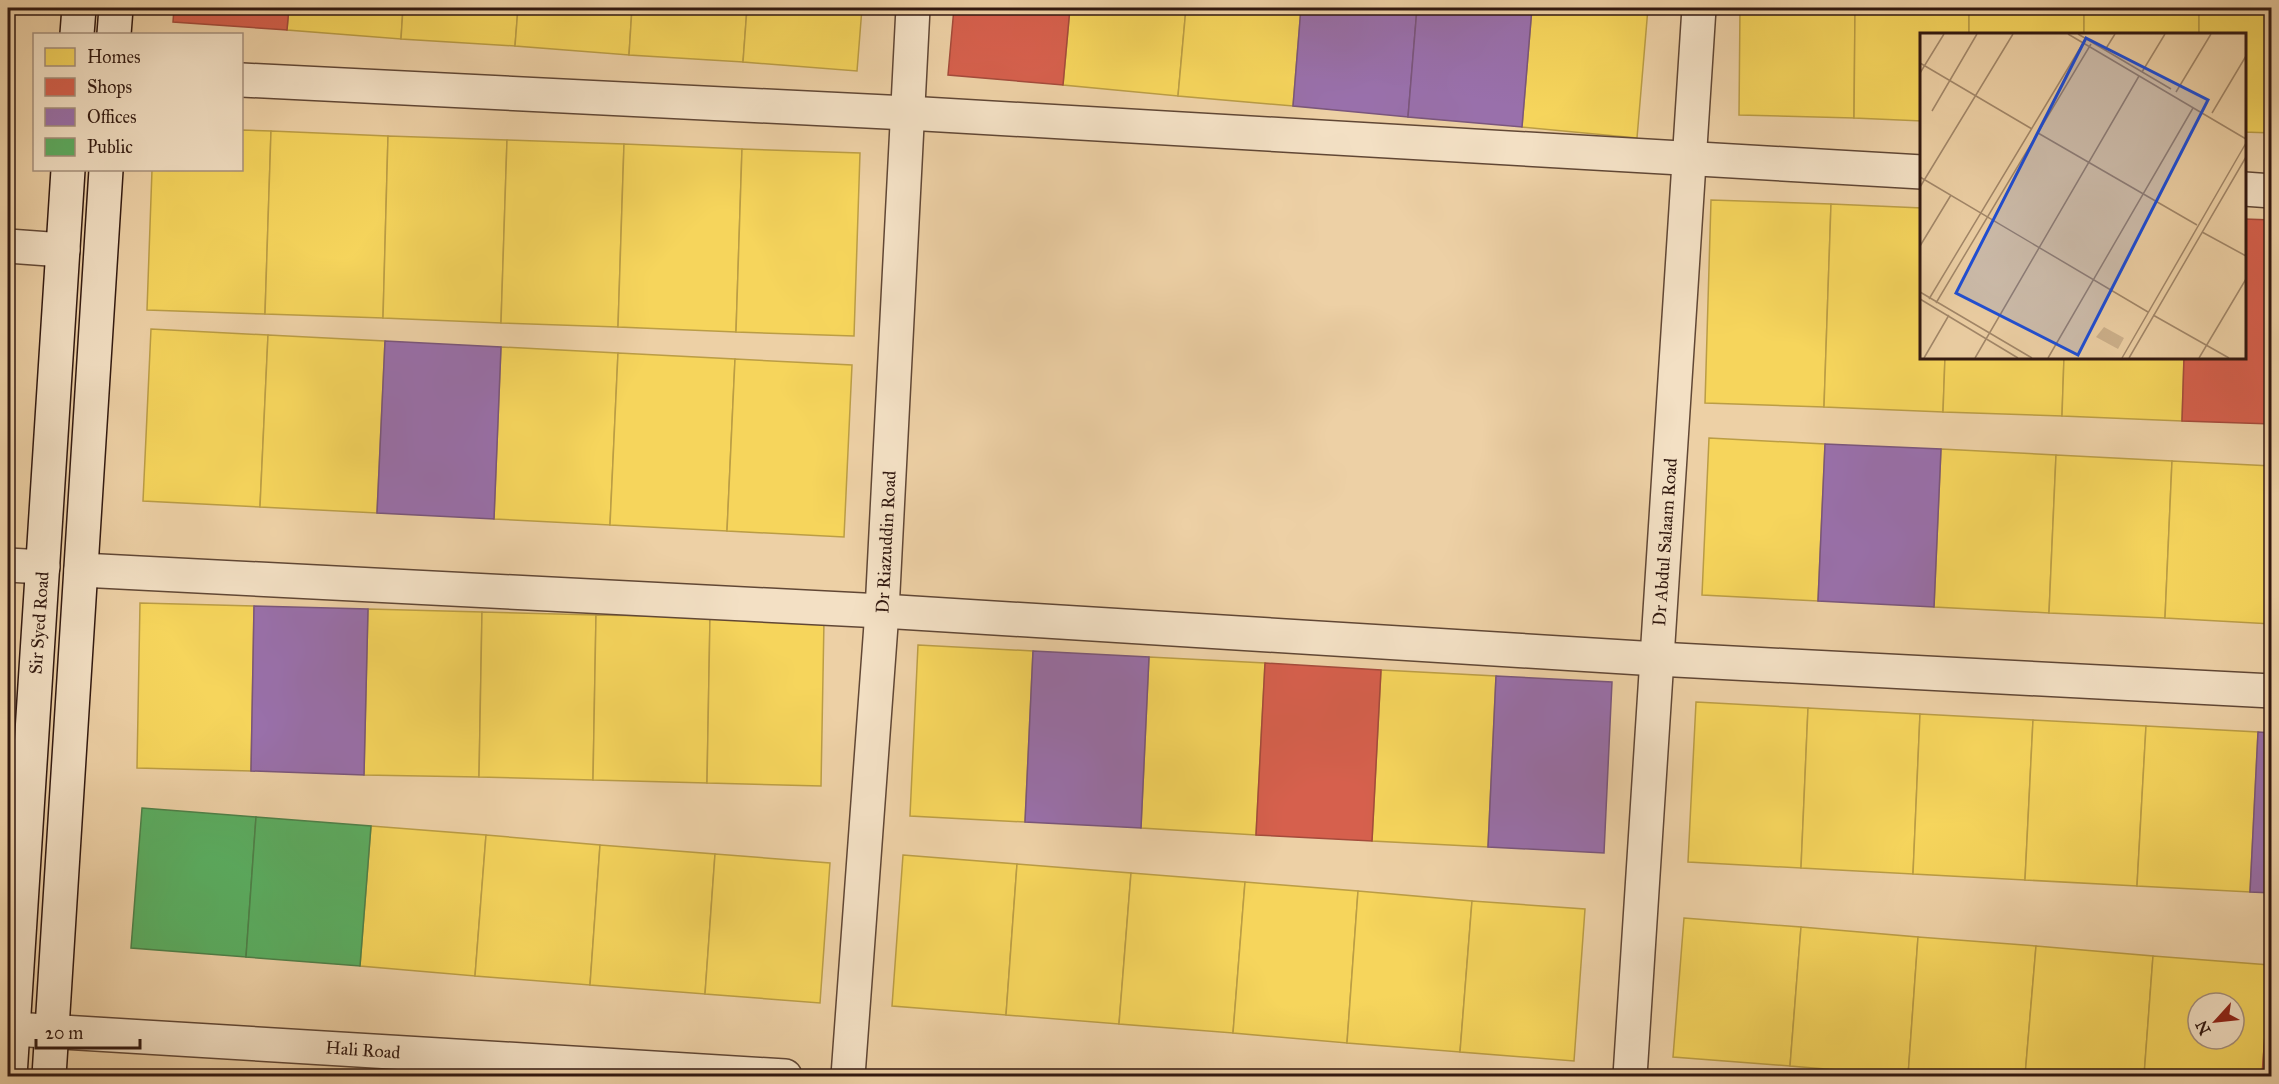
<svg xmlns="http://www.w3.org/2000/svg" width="2279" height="1084" font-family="'IM FELL Great Primer',serif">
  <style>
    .homes { fill: #f6d55c; stroke: #bb9d45; stroke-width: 1.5; fill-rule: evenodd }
    .shops { fill: #d6604d; stroke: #a54b3b; stroke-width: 1.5 }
    .offices { fill: #9970ab; stroke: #7a567c; stroke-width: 1.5 }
    .public { fill: #5aae61; stroke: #4e8149; stroke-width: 1.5 }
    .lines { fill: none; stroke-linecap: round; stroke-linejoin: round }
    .street-casing { stroke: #614735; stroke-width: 36 }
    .secondary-casing { stroke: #321910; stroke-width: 36 }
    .street { stroke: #f3e0c4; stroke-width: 33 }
    .secondary { stroke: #f3e0c4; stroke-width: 33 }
    .labels { text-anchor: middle; stroke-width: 6; stroke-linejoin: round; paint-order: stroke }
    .street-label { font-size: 18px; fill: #321910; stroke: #f3e0c4 }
    .inset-road { fill: none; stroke: #a28769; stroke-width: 1.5 }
    .view { fill: #1d4ed8; fill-opacity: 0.15; stroke: #1d4ed8; stroke-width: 3 }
    .inset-edge { fill: none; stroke: #321910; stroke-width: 3 }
  </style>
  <rect width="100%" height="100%" fill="#edd0a5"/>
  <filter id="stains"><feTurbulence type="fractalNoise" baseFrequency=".00333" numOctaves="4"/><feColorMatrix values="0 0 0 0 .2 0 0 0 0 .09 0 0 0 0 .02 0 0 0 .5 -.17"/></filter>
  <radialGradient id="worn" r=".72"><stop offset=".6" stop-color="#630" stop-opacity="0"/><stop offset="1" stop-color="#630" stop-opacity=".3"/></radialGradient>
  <!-- homes -->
  <g class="homes">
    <path d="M289 8H403L401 39 287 30Z"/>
    <path d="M403 8H518L515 46 401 39Z"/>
    <path d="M518 8H632L629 55 515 46Z"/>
    <path d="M632 8H747L743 62 629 55Z"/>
    <path d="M747 8H862L857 71 743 62Z"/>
    <path d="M1070 8H1186L1178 96 1063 85Z"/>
    <path d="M1186 8H1301L1293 106 1178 96Z"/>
    <path d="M1532 8H1648L1637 138 1522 127Z"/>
    <path d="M1740 8H1855L1854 118 1739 115Z"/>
    <path d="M1855 8H1969V34H1922V121L1854 118Z"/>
    <rect x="1969" y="8" width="115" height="26"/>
    <rect x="2084" y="8" width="115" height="26"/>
    <path d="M2199 8H2272V133L2244 132V34H2199Z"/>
    <path d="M242 130 271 131 265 314 147 310 152 170H242Z"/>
    <path d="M271 131 388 136 383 318 265 314Z"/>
    <path d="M388 136 507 140 501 323 383 318Z"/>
    <path d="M507 140 624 144 618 327 501 323Z"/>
    <path d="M624 144 742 149 736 332 618 327Z"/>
    <path d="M742 149 860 153 854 336 736 332Z"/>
    <path d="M1711 200 1831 204 1824 407 1705 403Z"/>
    <path d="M1831 204 1922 208V357H1945L1943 412 1824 407Z"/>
    <path d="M151 329 268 335 260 507 143 501Z"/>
    <path d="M268 335 385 341 377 513 260 507Z"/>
    <path d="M501 347 618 353 610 525 494 519Z"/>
    <path d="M618 353 735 359 727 531 610 525Z"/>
    <path d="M1945 357H2064L2062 416 1943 412Z"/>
    <path d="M2064 357H2184L2182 421 2062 416Z"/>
    <path d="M735 359 852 365 844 537 727 531Z"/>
    <path d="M1709 438 1825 444 1818 601 1702 595Z"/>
    <path d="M1941 449 2056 455 2049 613 1934 607Z"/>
    <path d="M2056 455 2172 461 2165 618 2049 613Z"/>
    <path d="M2172 461 2272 466V624L2165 618Z"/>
    <path d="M140 603 254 606 251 771 137 768Z"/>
    <path d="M368 609 482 612 479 777 364 775Z"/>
    <path d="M482 612 596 615 593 780 479 777Z"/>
    <path d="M596 615 710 617 707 783 593 780Z"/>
    <path d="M710 617 824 620 821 786 707 783Z"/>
    <path d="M918 645 1033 651 1025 822 910 816Z"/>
    <path d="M1149 657 1265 663 1256 835 1141 828Z"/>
    <path d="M1381 670 1496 676 1488 847 1372 841Z"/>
    <path d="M1696 702 1808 708 1801 868 1688 862Z"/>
    <path d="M1808 708 1920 714 1913 874 1801 868Z"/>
    <path d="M1920 714 2033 720 2025 880 1913 874Z"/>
    <path d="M2033 720 2146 726 2137 886 2025 880Z"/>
    <path d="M2146 726 2258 732 2250 892 2137 886Z"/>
    <path d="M371 826 486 835 475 976 360 966Z"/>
    <path d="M486 835 600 845 590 985 475 976Z"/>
    <path d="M600 845 715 854 705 994 590 985Z"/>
    <path d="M715 854 830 863 820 1003 705 994Z"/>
    <path d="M903 855 1017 864 1006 1015 892 1006Z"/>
    <path d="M1017 864 1131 873 1119 1024 1006 1015Z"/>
    <path d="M1131 873 1245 882 1233 1033 1119 1024Z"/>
    <path d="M1245 882 1358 891 1347 1043 1233 1033Z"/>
    <path d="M1358 891 1472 901 1460 1052 1347 1043Z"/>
    <path d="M1472 901 1585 909 1574 1061 1460 1052Z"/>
    <path d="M1684 918 1801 927 1790 1066 1673 1057Z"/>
    <path d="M1801 927 1918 937 1908 1076 1790 1066Z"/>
    <path d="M1918 937 2036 946 2025 1076H1908Z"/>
    <path d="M2036 946 2153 956 2144 1076H2025Z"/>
    <path d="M2153 956 2270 965 2262 1076H2144ZM2198 1003H2234V1039H2198Z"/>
  </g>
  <!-- shops -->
  <g class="shops">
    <path d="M174 8H289L287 30 173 22Z"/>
    <path d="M954 8H1070L1063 85 948 75Z"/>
    <path d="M2244 219 2272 220V424L2182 421 2184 357H2244Z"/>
    <path d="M1265 663 1381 670 1372 841 1256 835Z"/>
    <path d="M2270 965 2272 1076H2262Z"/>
  </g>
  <!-- offices -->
  <g class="offices">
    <path d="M1301 8H1417L1408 117 1293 106Z"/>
    <path d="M1417 8H1532L1522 127 1408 117Z"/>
    <path d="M385 341 501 347 494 519 377 513Z"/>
    <path d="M1825 444 1941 449 1934 607 1818 601Z"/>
    <path d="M254 606 368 609 364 775 251 771Z"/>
    <path d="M1033 651 1149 657 1141 828 1025 822Z"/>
    <path d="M1496 676 1612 682 1604 853 1488 847Z"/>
    <path d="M2258 732 2272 733V893L2250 892Z"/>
  </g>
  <!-- public -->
  <g class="public">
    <path d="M142 808 256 817 246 957 131 948Z"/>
    <path d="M256 817 371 826 360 966 246 957Z"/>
  </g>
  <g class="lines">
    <!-- street casing -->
    <g class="street-casing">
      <g id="street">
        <path d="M242 80 907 113 1922 172"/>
        <path d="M2244 189 2272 191"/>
        <path d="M8 246 63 250"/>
        <path d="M8 565 43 567"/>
        <path d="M81 570 882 611 1657 659 2272 691"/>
        <path d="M13 1029 785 1076"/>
        <path d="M848 1076 882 611 913 8"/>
        <path d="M1630 1076 1699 8"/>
      </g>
    </g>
    <!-- secondary casing -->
    <g class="secondary-casing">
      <g id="secondary">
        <path d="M77 34 79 8"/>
        <path d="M114 34 116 8"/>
        <path d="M10 1076 68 170"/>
        <path d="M49 1076 106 170"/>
      </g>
    </g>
    <!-- street -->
    <use href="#street" class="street"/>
    <!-- secondary -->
    <use href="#secondary" class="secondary"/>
  </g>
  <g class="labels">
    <!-- street labels -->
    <g class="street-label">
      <text transform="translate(886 542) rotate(-87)" y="6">Dr Riazuddin Road</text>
      <text transform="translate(1665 542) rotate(-86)" y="6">Dr Abdul Salaam Road</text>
      <text transform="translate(39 623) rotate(-86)" y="6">Sir Syed Road</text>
      <text transform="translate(363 1050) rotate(4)" y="6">Hali Road</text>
    </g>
  </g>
  <!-- overview -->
  <g transform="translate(1920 33)">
    <rect width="326" height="326" fill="#edd0a5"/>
    <path d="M184 294 204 305 198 316 176 304Z" fill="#cdb18c"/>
    <path class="inset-road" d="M148 1 326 106M158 1 251 56M185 17 195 1M0 30 112 96M222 39 245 1M0 40 24 1M256 59 291 1M12 78 57 1M292 80 326 23M118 100 277 192M0 144 228 279M0 154 93 1M282 199 326 223M0 213 31 162M0 259 112 325M0 266 98 325M9 266 165 7M16 270 171 11M233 282 309 325M4 325 29 282M55 325 219 43M128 325 273 75M202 325 326 110M209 325 326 124M279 325 326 246"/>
    <path class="view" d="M166 5 288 67 158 322 36 260Z"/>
    <rect width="326" height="326" class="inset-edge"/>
  </g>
  <!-- margin -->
  <rect width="2279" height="1084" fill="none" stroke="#edd0a5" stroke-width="30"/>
  <rect x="9" y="9" width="2261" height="1066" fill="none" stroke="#321910" stroke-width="3"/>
  <rect x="15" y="15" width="2249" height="1054" fill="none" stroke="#321910" stroke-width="1.5"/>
  <!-- legend -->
  <rect x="33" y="33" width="210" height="138" fill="#f3e0c4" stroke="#a6907c" stroke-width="1.5"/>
  <rect x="45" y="48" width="30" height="18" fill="#f6d55c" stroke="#a6907c" stroke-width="1.5"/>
  <text x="87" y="63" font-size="18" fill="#321910">Homes</text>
  <rect x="45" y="78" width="30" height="18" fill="#d6604d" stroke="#a6907c" stroke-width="1.5"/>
  <text x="87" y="93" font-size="18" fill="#321910">Shops</text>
  <rect x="45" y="108" width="30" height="18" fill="#9970ab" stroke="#a6907c" stroke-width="1.5"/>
  <text x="87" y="123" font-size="18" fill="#321910">Offices</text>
  <rect x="45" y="138" width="30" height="18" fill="#5aae61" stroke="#a6907c" stroke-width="1.5"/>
  <text x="87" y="153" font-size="18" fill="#321910">Public</text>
  <!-- north arrow -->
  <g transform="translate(2216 1021) rotate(243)"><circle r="28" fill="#f3e0c4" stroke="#a6907c" stroke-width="1.5"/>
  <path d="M0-4.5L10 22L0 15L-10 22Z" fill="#8f2418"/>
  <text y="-9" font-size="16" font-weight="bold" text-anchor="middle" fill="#321910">N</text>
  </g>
  <!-- scale -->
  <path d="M36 1039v9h104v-9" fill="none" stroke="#321910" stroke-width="3"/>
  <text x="45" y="1039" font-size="18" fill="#321910" stroke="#f3e0c4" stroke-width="4.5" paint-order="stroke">20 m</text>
  <rect width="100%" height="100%" filter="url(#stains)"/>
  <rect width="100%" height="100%" fill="url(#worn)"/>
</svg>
